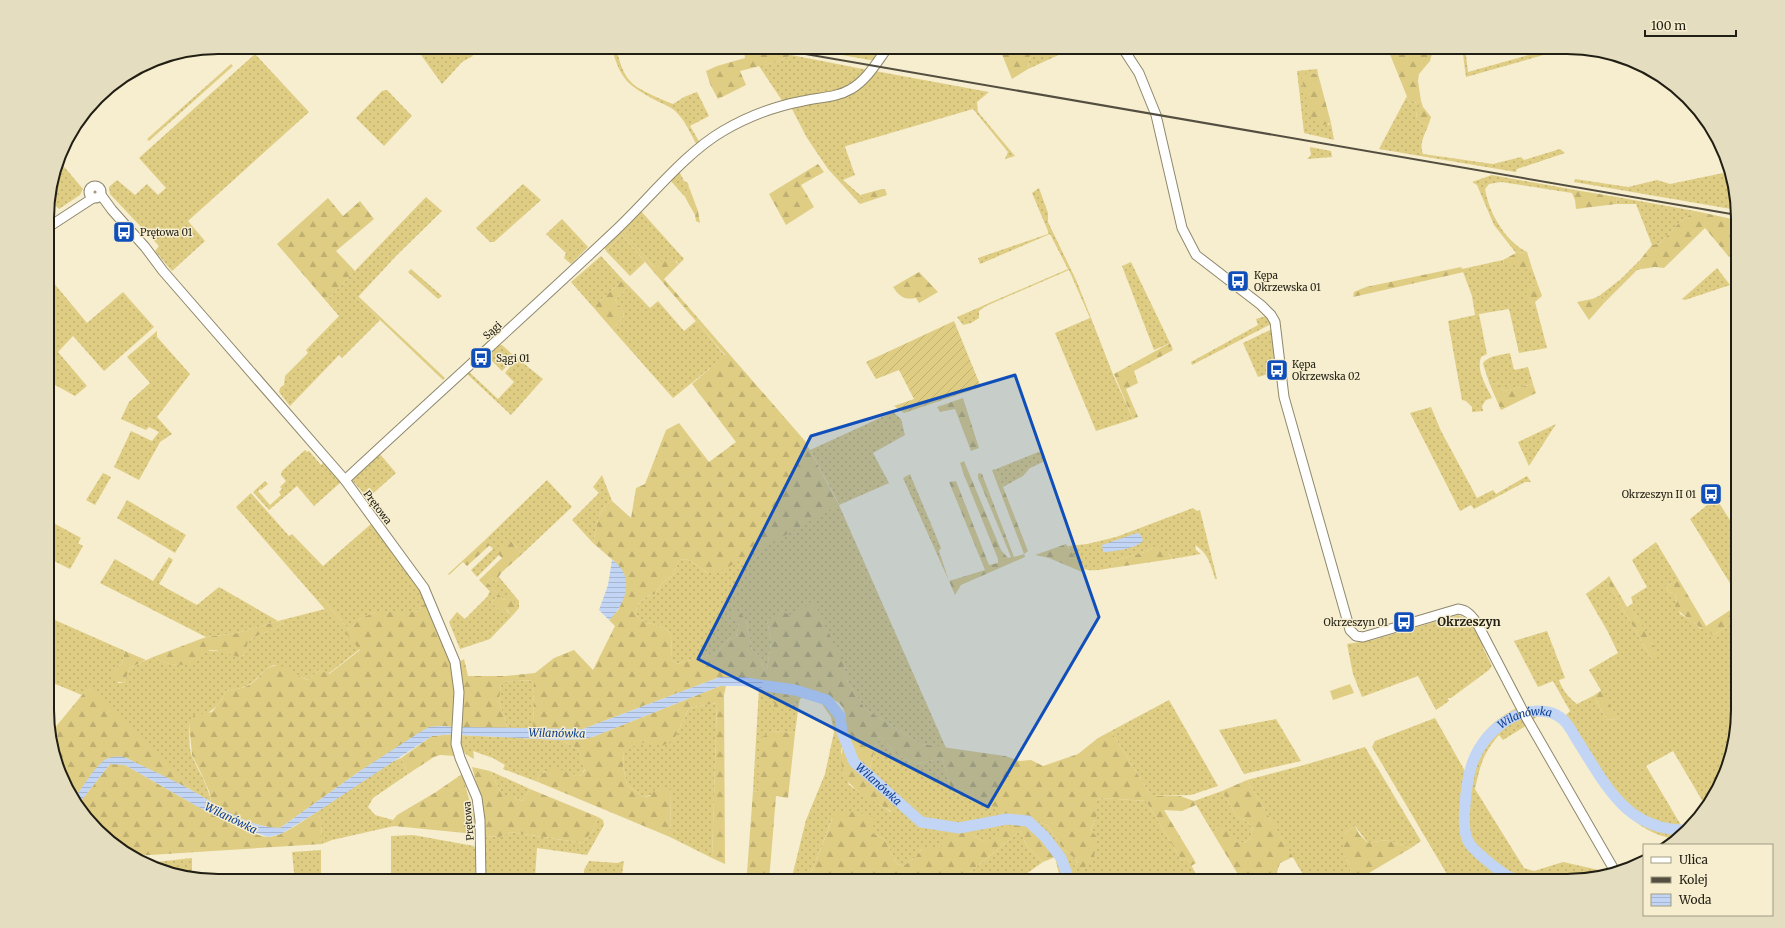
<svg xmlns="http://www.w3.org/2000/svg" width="1785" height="928" font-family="Merriweather,serif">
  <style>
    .grass { fill: url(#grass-dots) }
    .forest { fill: url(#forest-firs) }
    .garden { fill: url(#garden-furrows) }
    .pitch { fill: #dfcd84 }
    .water { fill: url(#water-rules) }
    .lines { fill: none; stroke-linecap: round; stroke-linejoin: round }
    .river { stroke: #c2d5f4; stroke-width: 11 }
    .minor-casing { stroke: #8f886b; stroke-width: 11 }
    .minor { stroke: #fff; stroke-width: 9 }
    .rail { stroke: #534e3f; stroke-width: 2 }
    .marked { fill: #104fba; fill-opacity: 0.2; stroke: #104fba; stroke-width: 3; stroke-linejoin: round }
    .labels { text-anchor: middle; stroke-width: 3; stroke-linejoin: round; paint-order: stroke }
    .poi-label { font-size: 10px; fill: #211e13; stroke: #f6eecf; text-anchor: start }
    .street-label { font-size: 10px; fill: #211e13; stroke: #f6eecf }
    .water-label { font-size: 11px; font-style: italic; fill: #0c3e94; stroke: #f6eecf }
    .quarter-label { font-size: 12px; font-weight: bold; fill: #211e13; stroke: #f6eecf }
    .rim { fill: none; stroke: #211e13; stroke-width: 2 }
  </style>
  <defs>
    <pattern id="grass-dots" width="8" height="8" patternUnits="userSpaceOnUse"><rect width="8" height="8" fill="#dfcd84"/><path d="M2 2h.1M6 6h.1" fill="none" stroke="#bfb071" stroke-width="1.8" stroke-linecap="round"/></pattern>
    <pattern id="forest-firs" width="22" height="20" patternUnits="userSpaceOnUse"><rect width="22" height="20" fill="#dfcd84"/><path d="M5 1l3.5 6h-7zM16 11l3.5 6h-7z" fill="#bfb071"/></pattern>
    <pattern id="garden-furrows" width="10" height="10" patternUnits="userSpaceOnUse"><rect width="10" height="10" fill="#dfcd84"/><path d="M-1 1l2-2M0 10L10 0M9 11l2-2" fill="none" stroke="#bfb071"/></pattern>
    <pattern id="water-rules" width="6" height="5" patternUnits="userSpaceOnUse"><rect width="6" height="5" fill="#c2d5f4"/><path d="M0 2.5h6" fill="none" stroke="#a6b6d0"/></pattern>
  </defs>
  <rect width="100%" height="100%" fill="#f6eecf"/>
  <!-- grass -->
  <g class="grass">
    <path d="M432 47H468L473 56 462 62 442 84 421 55Z"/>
    <path d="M611 47H616C619 59 622 73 631 82 638 90 663 100 673 104L684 97 697 92 709 116 690 126 700 143 697 145C691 135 686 122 678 114 672 107 665 105 657 101 626 84 622 81 611 47Z"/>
    <path d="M798 47H884L875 61Z"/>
    <path d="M1031 47H1076L1028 69Z"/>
    <path d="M1462 47H1465L1468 72 1557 47 1554 52 1466 77Z"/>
    <path d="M255 54 309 112 188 221 205 241 172 271 155 251 159 246 110 194 109 187 117 180 135 195 147 184 158 195 166 188 139 158Z"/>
    <path d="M791 55 868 70 854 84 835 92 783 102 759 66 780 61Z"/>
    <path d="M231 64 233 66 149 141 147 139Z"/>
    <path d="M1317 69 1318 74 1309 73 1328 125 1331 123 1334 140 1304 133 1297 71Z"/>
    <path d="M875 71 989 92 977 102 978 112 1015 156 1005 159 1008 152 973 109 846 146 845 147 855 175 843 180 860 195 866 202 860 204 828 169 807 138 792 109 793 106 820 101Z"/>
    <path d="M387 90 412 116 384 146 356 118 382 91Z"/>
    <path d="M1407 96 1410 104 1421 101 1423 107 1416 112 1417 119 1428 126C1424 136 1419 144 1423 154L1493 164 1521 157 1524 160 1560 149 1565 153 1517 169 1516 172 1379 149Z"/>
    <path d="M1310 147 1331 151 1332 157 1307 159 1311 155Z"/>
    <path d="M60 162 83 189 80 195 59 209 49 200Z"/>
    <path d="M679 171 684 181 688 183 689 187 685 197 670 180Z"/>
    <path d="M1728 172 1737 196V210L1574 182 1575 179 1628 187 1657 180 1670 184Z"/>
    <path d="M1492 175 1575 190 1572 193 1501 182 1489 184 1485 189C1489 213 1505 241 1527 252L1516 253 1494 225 1477 185 1472 182Z"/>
    <path d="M523 184 541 200 494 242H490L476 228Z"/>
    <path d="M1039 188 1048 213V222L1077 282 1114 377 1133 419 1096 431 1055 333 1090 318 1069 270 986 306 979 311V318L971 323 963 325 957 317 1068 269 1050 234 980 264 978 258 1048 234V231L1032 193Z"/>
    <path d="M426 197 442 211 396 256 357 298 380 320 342 358 339 355 290 406 279 392 280 388 284 385 285 376 308 353 306 350 339 316 326 301Z"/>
    <path d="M1617 197 1695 211 1679 223 1660 243 1652 245 1636 204H1616Z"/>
    <path d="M640 210 684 259 679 264 677 261 654 267 622 229Z"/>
    <path d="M562 219 588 247 571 264 564 258 566 253 546 234Z"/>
    <path d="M622 235 645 262 630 276 606 251Z"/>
    <path d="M601 256 623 280 593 307 571 282Z"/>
    <path d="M1503 260 1504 264H1516L1528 269 1532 268 1538 285 1532 287 1531 303 1535 302 1547 348 1519 353 1509 309 1479 314 1487 354 1481 357C1476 371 1486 385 1492 398L1486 400 1482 406 1483 411 1472 412V407L1466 401 1462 400 1448 321 1475 315 1472 296 1462 269Z"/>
    <path d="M1640 260 1639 265 1642 269 1637 270 1605 302 1599 296 1621 279Z"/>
    <path d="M1131 262 1170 343 1154 350 1122 266Z"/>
    <path d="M1717 268 1730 285 1685 300 1682 299Z"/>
    <path d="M411 269 442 296 438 299 408 272Z"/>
    <path d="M48 276 87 323 123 292 154 327 104 371 73 336 58 352 87 386 75 396 48 381V361L55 354 48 346Z"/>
    <path d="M629 286 650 308 658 301 684 331 696 321 725 356 673 398 612 329 624 316 622 309 615 300Z"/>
    <path d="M1266 316 1271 322V324L1192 365 1191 362 1258 325 1256 319Z"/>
    <path d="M1272 329 1275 372 1258 377 1243 343Z"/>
    <path d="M157 331V337L190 374 157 417 172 434 160 442 139 480 114 467 131 431 152 441 159 432 149 427 146 430 121 419 129 402 150 383 127 357Z"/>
    <path d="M498 344 502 345 514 356 513 360 502 371 486 355Z"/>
    <path d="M1510 353 1514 370 1528 367 1533 384 1504 391 1497 382 1490 385 1483 364C1486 356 1502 355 1510 353Z"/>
    <path d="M517 358 543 379 511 415 466 373 468 371 498 399 514 382 505 373Z"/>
    <path d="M1431 407 1441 431 1477 498 1493 490 1496 494 1527 476 1531 482H1525L1474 509 1471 505 1460 511 1410 413Z"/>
    <path d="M893 412 901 419 905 435 873 453 889 483 839 505 946 748 921 744 865 709 848 683 844 665 794 617 767 620 771 642 767 670 763 667 761 657 752 650 746 620 739 623 736 637 729 639 716 653 677 664 671 659 672 636C670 633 668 630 665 629 654 622 640 625 635 612L639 604 647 596 655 594 662 583 673 575 679 560 687 559 708 573 839 504 810 450Z"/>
    <path d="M1556 424 1529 466 1518 442Z"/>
    <path d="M305 450 307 452 309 451 321 465 324 462 341 482 314 506 297 486 269 510 253 492 265 481 268 484 261 490 260 489 258 491 270 505 281 495 279 492 282 489 280 487 286 481 281 475 282 471Z"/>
    <path d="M1041 451 1045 461 1030 468 1023 476 1003 487 996 469Z"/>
    <path d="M379 453 396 473 368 498 351 479Z"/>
    <path d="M103 473 111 477 95 505 86 500Z"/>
    <path d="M910 474 941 548 939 551 949 581 903 478Z"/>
    <path d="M602 475 612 501C597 509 597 527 593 543L572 520 599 493 593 487Z"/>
    <path d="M547 480 572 507 522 554 511 541 498 553 499 555 477 577 471 570 493 549 485 540Z"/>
    <path d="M251 493 289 536 292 534 323 566 371 524 421 587 427 601 416 612H376L361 618 349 630 323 599 317 600 236 507Z"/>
    <path d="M1716 498 1738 533V596L1690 519Z"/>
    <path d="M127 500 186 535 175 553 117 518Z"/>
    <path d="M1193 508 1197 511 1200 510 1217 579H1215C1211 565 1208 553 1195 545L1196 550 1201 554 1172 559 1170 554 1154 547 1145 552 1114 561 1111 568C1082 573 1082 572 1068 546L1087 544 1116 537Z"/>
    <path d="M48 520 81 538 78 543 83 546 70 569 48 558Z"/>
    <path d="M1656 542 1679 580 1666 586 1668 591 1675 595 1680 614 1692 621 1701 629 1707 626 1712 636 1730 624 1737 623 1738 628 1731 645 1738 652V710L1720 785 1706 807 1673 751 1646 766 1685 832 1676 839C1627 833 1604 785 1579 748 1573 739 1566 725 1556 719 1551 716 1544 715 1538 715L1533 720 1525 707C1538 706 1553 708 1564 717L1570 711 1553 681 1538 687 1514 641 1547 631 1565 678 1559 680C1563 691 1568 697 1577 704L1593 696 1607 720 1618 719 1589 670 1618 653 1608 632 1586 594 1606 579 1651 658 1657 654 1630 605 1633 603 1631 597 1647 587 1632 560Z"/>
    <path d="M169 557 173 560 159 584 197 605 219 587 278 621 325 609 360 649 328 674 319 670 308 680 274 665C263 669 258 680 248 685 242 689 233 689 226 691 217 711 207 714 189 722 190 732 188 746 192 756 199 773 207 782 211 802L191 790 90 688 82 695 48 681V617L125 651 122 664 114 668 118 683H124L130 668 153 657C172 668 190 668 205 651H224L238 657 245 655 248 640 284 624 278 621 238 633 206 637 100 583 115 559 153 581Z"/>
    <path d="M499 577 519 601V608L509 597 504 600 487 582 492 578 496 582Z"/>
    <path d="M490 591 496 598 491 602 501 613 505 609 512 616 490 639 460 649 449 622 457 612 465 619 487 597Z"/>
    <path d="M1458 615 1468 619 1485 646 1483 648 1492 666 1489 670 1451 698H1448L1449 701 1436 710 1418 676 1362 697 1353 674 1347 644 1373 640Z"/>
    <path d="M534 680 533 729H508L499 702 501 682Z"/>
    <path d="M759 689 779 692 773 708 799 703 795 733 771 731 758 792 753 791Z"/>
    <path d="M1169 700 1218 786 1191 795 1151 796 1111 731Z"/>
    <path d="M717 703 712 858 670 837 671 790 643 797 627 785 623 766 624 750 637 743 674 740 689 708Z"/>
    <path d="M822 704 827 705 835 713 839 722 843 742 841 752 849 785 891 812 890 799 876 786 866 780C873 765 872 751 880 737L900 757 918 764 942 758 952 792 984 806 998 807V818L1020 816 1047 825 1063 849 1077 860 1075 867 1088 862 1095 855V846L1097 837 1090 829 1095 821V801L1102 798 1146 801 1182 861 1187 858 1200 881H1058L1059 874 1055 857 1037 834 1010 826 992 839 984 842 969 833 941 848 923 847 916 857 903 866 897 864 884 839 872 833 832 819 808 881H791L806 820 825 774 834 732 831 717Z"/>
    <path d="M1516 708 1527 725 1503 740 1499 735C1483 753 1480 766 1475 789L1524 868 1534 871 1563 862 1608 872 1610 874 1578 881H1451L1372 747 1375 741 1435 718 1466 773C1477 738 1483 727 1516 708Z"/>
    <path d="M1276 719 1301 761 1244 774 1219 730Z"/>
    <path d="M460 735 561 740 578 749 585 769 580 776 546 771 537 778 538 782 503 769 505 765 493 758 473 751 474 759C461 752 461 750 460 735Z"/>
    <path d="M1365 747 1421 841 1411 848 1387 840 1368 843 1355 826 1344 833V855L1349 863 1353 881H1307L1247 780 1304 765Z"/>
    <path d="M401 758 408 774 373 798 368 807 375 815 393 820 394 826 332 840 322 844 321 820 317 812 387 764Z"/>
    <path d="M490 771 530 789 522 801 514 797H503Z"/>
    <path d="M1222 791 1237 817 1245 820 1253 828 1250 839 1243 843 1235 841 1218 826 1213 833 1194 801Z"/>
    <path d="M598 817 603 820 604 825 587 855 537 848 535 877 484 876 485 836 500 837 510 832 583 843 593 830Z"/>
    <path d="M1020 831 1027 846 1043 862 1016 881H959Z"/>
    <path d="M413 835 474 846 476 851 475 881H391V836Z"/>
    <path d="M321 850V881H295L292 852Z"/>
    <path d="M192 858V874L214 873V880L151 865 152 862H156Z"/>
    <path d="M589 861 617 863 624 861 621 881H585L584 870Z"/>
  </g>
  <!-- forest -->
  <g class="forest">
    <path d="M744 47 791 55 780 61 740 71 746 85 718 99 710 84 706 71 717 66 745 58Z"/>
    <path d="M999 47H1031L1028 69 1012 79Z"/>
    <path d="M1402 47 1411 50 1415 47H1434L1430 61 1419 74 1418 81 1421 101 1410 104 1389 52Z"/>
    <path d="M1309 73 1318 74 1331 123 1319 126 1310 115 1301 75Z"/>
    <path d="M1423 107 1431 117 1428 126 1417 119 1416 111Z"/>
    <path d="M818 164 824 172 801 185 814 207 786 225 769 194Z"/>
    <path d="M689 187 698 211 700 223 696 221 695 215 685 197Z"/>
    <path d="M882 189H885L887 195 866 202 860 195Z"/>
    <path d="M1575 190 1617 197 1616 204 1576 209 1575 200 1572 193Z"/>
    <path d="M328 198 343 216 360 201 374 219 336 251 355 271 326 301 277 244Z"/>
    <path d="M1695 211 1737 220V250L1729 257 1705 228 1664 268 1655 267 1642 269 1639 265 1640 260 1652 245 1660 243 1679 223Z"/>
    <path d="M622 229 654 267 664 260 671 258 679 264 664 279 805 441 839 505 721 571 708 573 687 559 679 560 673 575 662 583 655 594 647 596 639 604 635 612C640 625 655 622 665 629 668 630 670 633 672 636L671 659 677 664 716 653 729 639 736 637 739 623 729 617 732 612 740 613 746 620 752 650 761 657 763 667 767 670 771 642 767 620 783 612 794 616 813 600 844 665 848 683 865 709 921 744 1005 756 1020 761 1031 760 1043 766 1078 754 1098 738 1111 731 1151 796H1180L1194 801 1196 805 1182 811 1164 810 1196 863 1191 866 1187 858 1182 861 1146 801 1102 798 1095 801C1099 813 1097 818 1090 829L1097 837 1094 860 1088 862 1084 869 1075 868 1077 860 1063 849 1047 825 1020 816 998 818V807L984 806 952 792 942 758 918 764 900 757 880 737C872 751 873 765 866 780L876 786 890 799 892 812C878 803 850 790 844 775 833 750 864 705 827 698 818 696 808 695 800 699L799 703 787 705 776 714 773 708 781 684C761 679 741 677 720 677L583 729H533L534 680 501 682 499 702 508 729 459 727V662L464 659 468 676H506L535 673 554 658 574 650 593 670 615 626 609 620 619 609 623 572 615 562 593 543C597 527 597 509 612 501L631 518 636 488 645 484 666 430 679 423 709 462 736 442 692 384 725 355 622 235 606 251 603 246Z"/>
    <path d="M1527 252 1532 268C1526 270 1520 271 1516 264H1504L1503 260 1516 253Z"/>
    <path d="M1461 267 1464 272 1353 297 1354 292 1366 287Z"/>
    <path d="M919 272 938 292 919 303 916 298C904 300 900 297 893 287Z"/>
    <path d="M623 280 629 286 615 300 622 309 624 316 612 329 593 307Z"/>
    <path d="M1538 285 1542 296 1535 302 1531 303 1526 293 1527 289Z"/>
    <path d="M358 296 445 378 443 380 357 298Z"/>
    <path d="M1599 296 1605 302 1589 320 1577 302 1592 299Z"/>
    <path d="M1170 343 1173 350 1134 371 1138 383 1126 389 1138 417 1133 419 1114 374Z"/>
    <path d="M1497 382 1504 391 1533 384 1536 393 1501 410 1490 385Z"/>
    <path d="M963 398 979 448 971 451 955 409 940 412 937 407Z"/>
    <path d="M964 461 1001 550 1008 558 1011 557 978 478V474L980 473 982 474 1014 557 1024 554 992 470 996 469 1028 551 1024 554 1025 557 961 585 955 595 949 581 985 570 949 482 956 481 989 565 998 563V559L964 475 960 463Z"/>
    <path d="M485 540 490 545 467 566 463 562 449 575 448 574Z"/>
    <path d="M511 541 522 554 501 573 496 582 492 578 487 582 504 600 509 596 519 608 512 616 506 609 501 613 491 602 496 598 479 580 502 558 497 553Z"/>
    <path d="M1066 544 1082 568V572L1049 558 1035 555Z"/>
    <path d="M1154 547C1162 549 1169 551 1172 559L1111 568 1114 561 1145 552Z"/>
    <path d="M1609 576 1627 607 1630 605 1658 655 1651 658 1606 579Z"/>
    <path d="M1679 580 1706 626 1738 605V627L1737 623 1730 624 1712 636 1707 627 1702 629C1693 621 1682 616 1675 606L1677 602 1675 595 1668 591 1666 586Z"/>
    <path d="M323 599 349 630 361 618 376 612H416L427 601 456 676 454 727 440 726 360 771 280 828C254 827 232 816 211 802L209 791 200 771 192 755 189 722 194 715 212 712 222 699 226 691C232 689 241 689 247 686 260 681 264 663 280 666 289 668 298 677 308 680L319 670 329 674 360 650 317 600Z"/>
    <path d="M278 621 284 624 252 638 248 641 245 655 238 657C229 654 215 647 205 652 201 654 199 660 194 662 179 668 165 664 153 657L206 637 238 633Z"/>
    <path d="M125 651 146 660 130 668 124 683 115 681 110 675 114 668 122 664Z"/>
    <path d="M720 686H726L724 695 725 864 712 858 717 703 689 708 674 740 662 746C648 739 637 743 624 751L623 766 627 785 643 797 650 796 656 788 671 790 670 837 538 782 537 778 552 767 580 776 585 770 578 749 561 740 585 739 595 736Z"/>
    <path d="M91 687 191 790 124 757 98 767 74 799 60 776 49 735 82 695Z"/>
    <path d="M1602 690 1618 719 1607 720 1593 696Z"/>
    <path d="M771 731 795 733 788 798 776 796 769 881H766L747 873 753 791 758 792 760 739Z"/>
    <path d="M454 734 456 756 440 755 434 757 408 774 401 758 432 736Z"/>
    <path d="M116 763 125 765C149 778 249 839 269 837 286 835 303 820 317 812L321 820 322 844 134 856 82 814 77 806 110 764Z"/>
    <path d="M472 767 490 771 503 797H514L522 801 530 789 598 817 593 830 583 843 510 832 500 837 485 836 481 800Z"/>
    <path d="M462 774 475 820V834L394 826 393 820 397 815 436 792Z"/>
    <path d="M1247 780 1293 857 1280 863 1277 872 1279 881H1242L1213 833 1218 826H1224L1235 841 1243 843 1250 839 1253 828 1245 820 1237 817 1222 791Z"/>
    <path d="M844 811 857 812 875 818 872 833 884 839 897 864 903 866 916 857 923 847H941L948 831 969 833 984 842C995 838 1001 829 1010 826 1032 818 1044 844 1055 857L1043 862 1027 846 1020 831 959 881H808L835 812Z"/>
    <path d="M1355 826 1359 834 1368 843 1387 840 1411 848 1369 873 1373 881H1353L1349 863 1344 855V833Z"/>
  </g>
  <!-- garden -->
  <path class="garden" d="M954 321 981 387 904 413 894 406 914 399 899 370 876 379 866 362Z"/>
  <!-- pitch -->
  <path class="pitch" d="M1350 684 1354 693 1333 700 1330 691Z"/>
  <!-- water -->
  <g class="water">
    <path d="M1137 533 1140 534 1143 540C1140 548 1112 552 1103 552L1102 545 1105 544Z"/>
    <path d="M612 560C636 575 626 605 609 620L599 610 608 585Z"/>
    <path d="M720 677H744L781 683 779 692 743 686H720L595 736 585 739 561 740 460 735 459 727 583 729Z"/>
    <path d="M440 726 454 727V734L432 736 317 812 281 834 268 837 235 825 202 809 125 765 110 764 77 806 74 799C83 787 93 768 106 759 112 756 118 756 124 757 146 768 169 778 191 790 220 806 245 827 280 828L360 771 420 732 429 727Z"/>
  </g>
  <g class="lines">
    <!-- river -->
    <g class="river">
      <path id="s1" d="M767 686 795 690 827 700 840 716 842 732 854 762 921 822 959 828 1007 819 1028 821 1045 837 1061 858 1066 871 1065 881"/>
      <path id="s2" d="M1520 881C1516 879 1510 878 1506 875 1497 869 1472 850 1468 841 1463 831 1464 816 1465 805 1466 790 1468 775 1473 761 1485 731 1516 706 1548 712 1564 715 1570 728 1577 740 1606 785 1626 831 1687 830"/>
      <path d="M1562 881 1582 880"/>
    </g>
    <!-- minor casing -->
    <g class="minor-casing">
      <g id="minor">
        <path d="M1122 47 1139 73 1156 115 1182 228 1196 255 1261 305 1271 315 1275 322 1284 397 1350 630 1356 636 1363 637 1458 609C1467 610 1471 615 1477 623L1526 717 1616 873"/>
        <circle cx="95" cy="192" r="6"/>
        <path d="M101 195 112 210 145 247 163 271 345 480 424 588 455 662 459 692 456 744 460 758 477 798 480 820 481 881"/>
        <path d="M47 228 93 198"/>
        <path d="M345 480C435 396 527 314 616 230 649 199 685 153 723 131 747 117 776 106 803 101 819 97 836 98 851 89 867 80 877 62 888 47"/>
      </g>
    </g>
    <!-- minor -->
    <use href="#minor" class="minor"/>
    <!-- rail -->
    <path class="rail" d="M765 47 1737 215"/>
  </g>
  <!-- marked area -->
  <path class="marked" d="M1015 375 1099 617 988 807 698 659 811 436Z"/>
  <!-- icons -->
  <defs>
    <g id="bus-square" transform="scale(1.15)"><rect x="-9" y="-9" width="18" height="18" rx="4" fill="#104fba" stroke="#f6eecf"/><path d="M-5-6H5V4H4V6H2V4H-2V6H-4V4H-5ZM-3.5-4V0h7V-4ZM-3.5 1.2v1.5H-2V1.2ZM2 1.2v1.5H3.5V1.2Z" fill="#fff"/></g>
  </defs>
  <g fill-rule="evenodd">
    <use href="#bus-square" x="124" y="232"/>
    <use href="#bus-square" x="1238" y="281"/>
    <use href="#bus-square" x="481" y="358"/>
    <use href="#bus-square" x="1277" y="370"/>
    <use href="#bus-square" x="1711" y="494"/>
    <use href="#bus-square" x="1404" y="622"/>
  </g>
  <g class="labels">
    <!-- poi labels -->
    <g class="poi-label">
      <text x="140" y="236">Prętowa 01</text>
      <text x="1254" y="279">Kępa<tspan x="1254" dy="12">Okrzewska 01</tspan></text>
      <text x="496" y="362">Sągi 01</text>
      <text x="1292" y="368">Kępa<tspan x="1292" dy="12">Okrzewska 02</tspan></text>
      <text x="1696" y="498" text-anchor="end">Okrzeszyn II 01</text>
      <text x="1388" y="626" text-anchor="end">Okrzeszyn 01</text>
    </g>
    <!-- street labels -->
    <g class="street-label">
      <text transform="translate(492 330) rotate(-42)" y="4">Sągi</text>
      <text transform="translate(378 507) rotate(53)" y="4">Prętowa</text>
      <text transform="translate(468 821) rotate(-95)" y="4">Prętowa</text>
    </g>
    <!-- water labels -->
    <g class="water-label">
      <text dy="4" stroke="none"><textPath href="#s2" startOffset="220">Wilanówka</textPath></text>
      <text transform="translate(557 733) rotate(1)" y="4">Wilanówka</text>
      <text dy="4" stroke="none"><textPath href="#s1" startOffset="164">Wilanówka</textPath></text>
      <text transform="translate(231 818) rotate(26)" y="4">Wilanówka</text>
    </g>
    <!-- quarter labels -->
    <g class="quarter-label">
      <text x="1469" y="626">Okrzeszyn</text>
    </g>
  </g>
  <!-- crop -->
  <path d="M0 0H1785V928H0ZM218 54H1567A164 164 0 0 1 1731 218V710A164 164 0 0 1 1567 874H218A164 164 0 0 1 54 710V218A164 164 0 0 1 218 54Z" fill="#e5ddc0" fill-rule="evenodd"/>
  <path class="rim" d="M218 54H1567A164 164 0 0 1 1731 218V710A164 164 0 0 1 1567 874H218A164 164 0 0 1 54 710V218A164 164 0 0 1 218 54Z"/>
  <!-- legend -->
  <rect x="1643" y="844" width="130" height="72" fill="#f6eecf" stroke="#a19b84"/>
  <rect x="1651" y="857" width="20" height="6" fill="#ffffff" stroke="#a19b84"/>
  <text x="1679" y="864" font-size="12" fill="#211e13">Ulica</text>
  <rect x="1651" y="877" width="20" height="6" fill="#534e3f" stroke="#a19b84"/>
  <text x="1679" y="884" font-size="12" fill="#211e13">Kolej</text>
  <rect x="1651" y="894" width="20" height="12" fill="url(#water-rules)" stroke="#a19b84"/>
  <text x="1679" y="904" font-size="12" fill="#211e13">Woda</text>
  <!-- scale -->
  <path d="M1645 30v6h91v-6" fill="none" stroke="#211e13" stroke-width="2"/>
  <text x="1651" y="30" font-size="12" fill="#211e13" stroke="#f6eecf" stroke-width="3" paint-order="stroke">100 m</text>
</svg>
